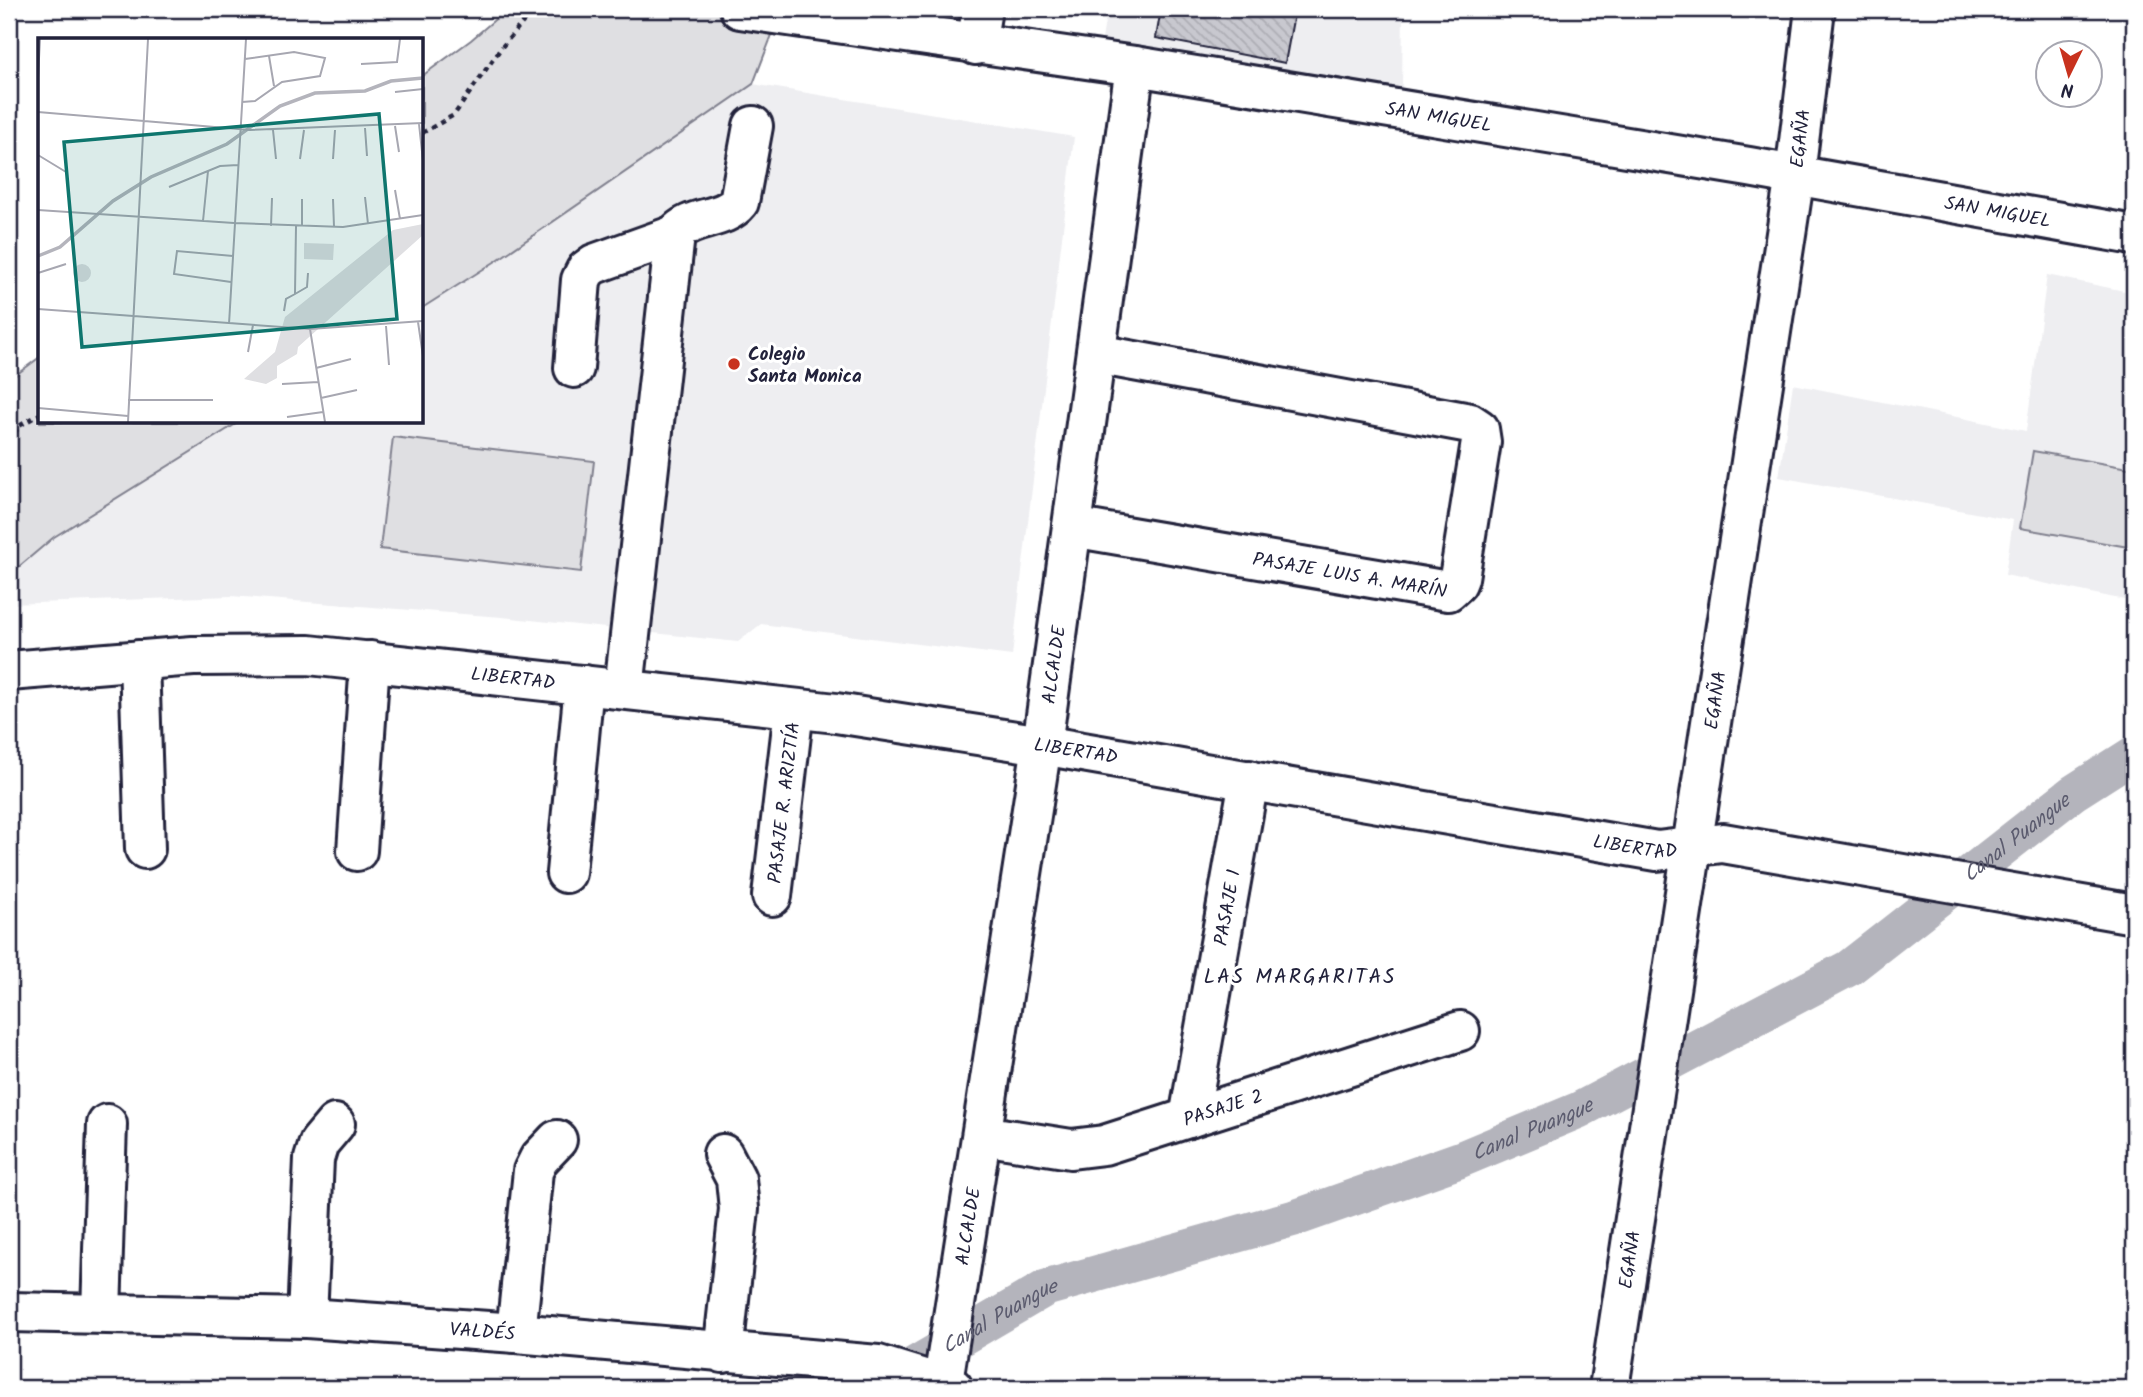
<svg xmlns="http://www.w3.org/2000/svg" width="2143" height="1397" font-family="Kalam,sans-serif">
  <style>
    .built { fill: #eeeef1 }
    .green { fill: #dfdfe2; stroke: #80808e; stroke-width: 2 }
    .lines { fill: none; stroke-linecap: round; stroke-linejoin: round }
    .canal { stroke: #b4b4bc; stroke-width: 37 }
    .building { fill: url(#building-back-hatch); stroke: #22223b; stroke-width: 2 }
    .minor-casing { stroke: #22223b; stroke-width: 44 }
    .major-casing { stroke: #22223b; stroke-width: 44 }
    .path { stroke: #22223b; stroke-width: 4.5; stroke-dasharray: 5 5; stroke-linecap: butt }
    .minor { stroke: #fff; stroke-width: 38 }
    .major { stroke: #fff; stroke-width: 38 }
    .poi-dot { fill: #c8321e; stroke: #fff; stroke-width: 2.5 }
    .labels { text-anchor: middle; stroke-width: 6; stroke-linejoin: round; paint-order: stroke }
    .street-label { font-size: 19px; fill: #22223b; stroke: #fff }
    .poi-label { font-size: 19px; font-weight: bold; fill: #22223b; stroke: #fff; text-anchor: start }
    .water-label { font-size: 21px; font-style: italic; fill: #5c5c6f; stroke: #fff }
    .neighbourhood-label { font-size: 21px; letter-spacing: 2px; fill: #22223b; stroke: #fff }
    .inset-river { fill: none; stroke: #b4b4bc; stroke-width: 3.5 }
    .inset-road { fill: none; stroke: #a7a7b1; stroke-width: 2 }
    .view { fill: #0f766e; fill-opacity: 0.15; stroke: #0f766e; stroke-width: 3.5 }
    .inset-edge { fill: none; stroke: #22223b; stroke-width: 3.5 }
  </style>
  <defs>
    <pattern id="building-back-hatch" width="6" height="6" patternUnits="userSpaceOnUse" patternTransform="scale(1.75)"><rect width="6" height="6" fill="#c8c8cf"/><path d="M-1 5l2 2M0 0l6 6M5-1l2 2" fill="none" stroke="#acacb3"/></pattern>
  </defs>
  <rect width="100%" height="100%" fill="#fff"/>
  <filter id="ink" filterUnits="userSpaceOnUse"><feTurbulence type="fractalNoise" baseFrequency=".0143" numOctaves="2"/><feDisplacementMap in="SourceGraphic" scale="14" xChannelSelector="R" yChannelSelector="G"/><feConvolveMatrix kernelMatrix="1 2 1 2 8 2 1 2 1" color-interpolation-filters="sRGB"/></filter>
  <g filter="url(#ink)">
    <!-- built -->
    <g class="built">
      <path d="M1107 9H1403L1402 89 1102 39Z"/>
      <path d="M753 84 1074 137 1012 656 761 624 738 642 502 617 231 596 9 604V575L93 503 229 422H422V306L496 261Z"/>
      <path d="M2047 275 2134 293V602L2005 575 2013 520 1779 477 1793 384 2026 431Z"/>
    </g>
    <!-- green -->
    <g class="green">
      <path d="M507 9H782L753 84 496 261 422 308V76L471 40Z"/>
      <path d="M40 357V422H239L54 537 9 575V380Z"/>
      <path d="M393 437 594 461 581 572 380 549Z"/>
      <path d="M2033 451 2134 469V548L2020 528Z"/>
    </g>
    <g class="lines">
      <!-- canal -->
      <path class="canal" id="s1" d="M875 1388 1046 1288 1298 1217 1459 1160 1579 1110 1849 968 2073 793 2134 754"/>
    </g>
    <!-- building -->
    <path class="building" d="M1161 9H1295L1285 63 1156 38Z"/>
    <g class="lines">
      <!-- minor casing -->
      <g class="minor-casing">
        <g id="minor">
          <path id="s2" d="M740 9 1135 66 1749 167 2134 235"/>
          <path d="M976 45 982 9"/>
          <path d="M574 368 581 280 586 270 594 264 675 235"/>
          <path id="s3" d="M1072 527 1448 591 1457 583 1459 578 1481 442 1479 429 1470 423 1096 354"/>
          <path d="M139 660 145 849"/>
          <path id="s4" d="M9 671 193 656 309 655 836 713 1042 745"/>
          <path d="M624 689 675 235C690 215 723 222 739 202L753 126"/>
          <path d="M357 851 370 661"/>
          <path d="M566 873 584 685"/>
          <path id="s5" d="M772 896 794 709"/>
          <path id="s6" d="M1189 1118 1249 780"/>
          <path id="s7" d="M982 1135 1071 1149 1104 1145 1460 1031"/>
          <path d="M723 1154 736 1179 739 1209 723 1353"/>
          <path id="s8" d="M9 1312 307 1318 516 1333 878 1365 953 1388"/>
          <path d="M101 1313 107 1124"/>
          <path d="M307 1318 314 1159 319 1143 335 1124"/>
          <path d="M516 1333 533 1171 539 1159 557 1140"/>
          <path id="s9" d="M942 1388 1042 745 1135 66"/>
          <path id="s10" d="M1609 1388 1795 175 1815 9"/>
        </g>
      </g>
      <!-- major casing -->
      <g class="major-casing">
        <g id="major">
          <path id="s11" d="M1042 745 1657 851 1723 843 2134 914"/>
        </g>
      </g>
      <!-- path -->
      <g class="path">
        <path d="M422 133 454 115 501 48 534 9"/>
        <path d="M9 442 19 426 40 414"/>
      </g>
      <!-- minor -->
      <use href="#minor" class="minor"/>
      <!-- major -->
      <use href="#major" class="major"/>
    </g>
  </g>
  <!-- markers -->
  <circle class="poi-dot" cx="734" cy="364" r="7"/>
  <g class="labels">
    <!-- street labels -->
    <g class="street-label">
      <text dy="7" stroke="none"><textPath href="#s2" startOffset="707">SAN MIGUEL</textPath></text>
      <text dy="7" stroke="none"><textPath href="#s10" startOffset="1264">EGAÑA</textPath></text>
      <text dy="7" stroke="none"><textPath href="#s2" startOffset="1274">SAN MIGUEL</textPath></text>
      <text dy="7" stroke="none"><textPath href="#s3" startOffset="282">PASAJE LUIS A. MARÍN</textPath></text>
      <text dy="7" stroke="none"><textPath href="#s9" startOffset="732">ALCALDE</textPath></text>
      <text dy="7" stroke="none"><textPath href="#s4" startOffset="506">LIBERTAD</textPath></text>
      <text dy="7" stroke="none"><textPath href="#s10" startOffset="696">EGAÑA</textPath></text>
      <text transform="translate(1076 750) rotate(9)" y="7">LIBERTAD</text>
      <text dy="7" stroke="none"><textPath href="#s5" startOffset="94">PASAJE R. ARIZTÍA</textPath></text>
      <text dy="7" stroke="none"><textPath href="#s11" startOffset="602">LIBERTAD</textPath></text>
      <text dy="7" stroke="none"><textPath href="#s6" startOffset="214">PASAJE 1</textPath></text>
      <text dy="7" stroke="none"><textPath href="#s7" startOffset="248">PASAJE 2</textPath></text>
      <text dy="7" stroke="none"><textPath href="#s9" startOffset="164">ALCALDE</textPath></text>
      <text dy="7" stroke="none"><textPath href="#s10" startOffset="130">EGAÑA</textPath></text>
      <text dy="7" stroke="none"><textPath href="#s8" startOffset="474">VALDÉS</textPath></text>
    </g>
    <!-- poi labels -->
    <g class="poi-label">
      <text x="748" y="360">Colegio<tspan x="748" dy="22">Santa Monica</tspan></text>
    </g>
    <!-- water labels -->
    <g class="water-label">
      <text dy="7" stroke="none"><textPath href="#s1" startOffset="1278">Canal Puangue</textPath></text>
      <text dy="7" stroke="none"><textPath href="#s1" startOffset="710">Canal Puangue</textPath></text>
      <text dy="7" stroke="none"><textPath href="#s1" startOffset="144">Canal Puangue</textPath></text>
    </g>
    <!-- neighbourhood labels -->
    <g class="neighbourhood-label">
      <text x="1300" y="983">LAS MARGARITAS</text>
    </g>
  </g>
  <!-- overview -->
  <g transform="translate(38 38)">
    <rect width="385" height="385" fill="#fff"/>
    <path d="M385 186V197L260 309 259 316 239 328V340L228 346 206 341 237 314 247 279 355 192ZM266 205 296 206 295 222 266 221ZM35 235a9 9 0 1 1 18 0a9 9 0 1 1-18 0Z" fill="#dfdfe2"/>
    <path class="inset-river" d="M0 218 22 209 75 163 113 139 189 106 242 68 277 55 327 53 353 43 385 40"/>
    <path class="inset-road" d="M231 18 236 48M323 26 359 24 362 1M0 40 2 1M357 54 385 51M204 64 217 63 244 44 282 38 287 20 256 14 207 21M0 74 212 92 385 85M381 86 385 123M357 88 361 114M327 90 329 118M235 92 238 121M0 117 28 134M262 121 266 92M295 121 297 92M131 149 182 128 200 127M357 152 362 181M327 159 330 186M295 161 296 189M0 172 196 185M165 183 170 133M196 185 305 189 385 177M233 188 234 160M264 188V161M0 235 28 226M193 244 136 236 139 213 195 218M257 256 269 249 270 235M0 271 272 291 385 283M246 273 248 261 257 256 258 188M380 284 385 318M191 286 208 1M348 288 351 327M272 291 287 384M210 314 215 287M278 330 313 321M244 346 280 344M283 360 319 352M90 362H175M0 370 90 378M249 379 285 374M90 384 110 1"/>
    <path class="view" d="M341 76 359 281 44 309 26 104Z"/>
    <rect width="385" height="385" class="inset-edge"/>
  </g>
  <!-- margin -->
  <rect width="2143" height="1397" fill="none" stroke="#fff" stroke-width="35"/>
  <rect x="18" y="18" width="2108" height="1362" fill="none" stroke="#22223b" stroke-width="2.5" filter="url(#ink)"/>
  <!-- north arrow -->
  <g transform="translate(2069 74) rotate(185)"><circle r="33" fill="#ffffff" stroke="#a7a7b1" stroke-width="2"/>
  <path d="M0-5L12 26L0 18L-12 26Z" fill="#c8321e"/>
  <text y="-10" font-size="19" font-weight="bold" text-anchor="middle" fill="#22223b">N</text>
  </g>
</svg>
